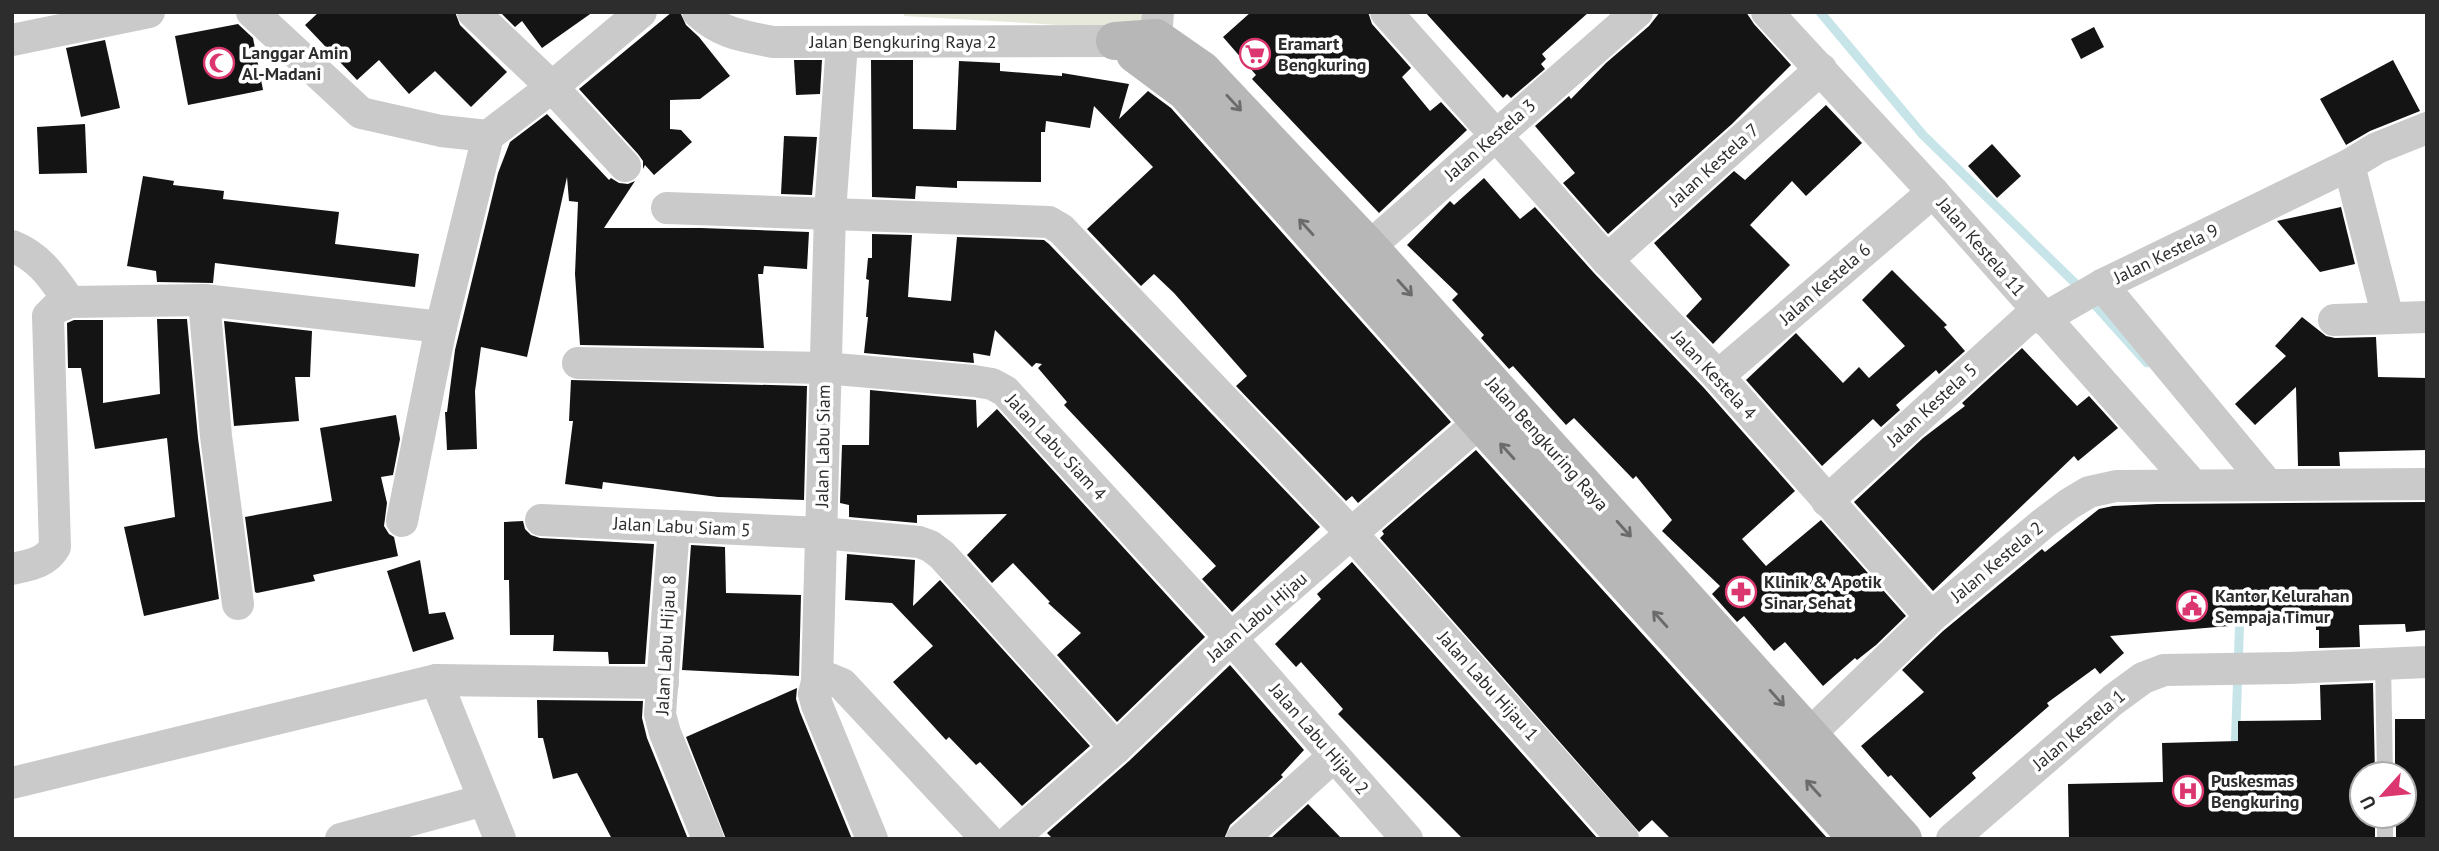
<svg xmlns="http://www.w3.org/2000/svg" width="2439" height="851" font-family="'PT Sans',sans-serif">
  <style>
    .green { fill: #e7eadb }
    .lines { fill: none; stroke-linecap: round; stroke-linejoin: round }
    .stream { stroke: #c7e5e9; stroke-width: 9 }
    .building { fill: #141414 }
    .lane { stroke: #cacaca; stroke-width: 16 }
    .street { stroke: #cacaca; stroke-width: 32 }
    .secondary { stroke: #b7b7b7; stroke-width: 38 }
    .oneway { stroke: #6b6b6b }
    .labels { text-anchor: middle; stroke-width: 7; stroke-linejoin: round; paint-order: stroke }
    .street-label { font-size: 18px; fill: #2d2d2d; stroke: #fff }
    .poi-label { font-size: 18px; font-weight: bold; fill: #2d2d2d; stroke: #fff; text-anchor: start }
  </style>
  <rect width="100%" height="100%" fill="#fff"/>
  <!-- green -->
  <path class="green" d="M905 12H1146L1145 30 904 16Z"/>
  <g class="lines">
    <!-- stream -->
    <g class="stream">
      <path d="M1820 12 1923 135 2077 285 2147 363"/>
      <path d="M2235 753 2240 613"/>
    </g>
  </g>
  <!-- building -->
  <g class="building">
    <path d="M319 12H455L460 25 507 72 471 107 435 71 409 94 379 60 357 80 305 25Z"/>
    <path d="M500 12H593L542 48 522 21 515 27Z"/>
    <path d="M672 12H680L686 25 699 37 730 76 700 99 670 100V129L681 130 692 142 654 175 645 165 643 169V161L638 154 579 89Z"/>
    <path d="M1251 12H1368L1372 24 1411 68 1402 77 1430 111 1441 102 1467 130 1379 213 1252 79 1256 75 1223 37Z"/>
    <path d="M1425 12H1589L1542 54 1546 59 1541 64 1545 69 1511 98 1507 94 1503 98Z"/>
    <path d="M1660 12H1746L1754 24 1791 65 1732 124 1608 234 1563 183 1575 173 1535 126 1569 96 1571 99 1606 63 1649 26Z"/>
    <path d="M238 24 253 38 263 90 188 105 175 36Z"/>
    <path d="M2094 27 2104 47 2081 59 2071 39Z"/>
    <path d="M105 40 120 108 81 117 66 48Z"/>
    <path d="M794 60H822L820 94 796 95Z"/>
    <path d="M871 60H913V129L956 130 959 61 1000 63V71L1062 76V73L1129 84 1119 119 1148 91 1171 108 1451 422 1358 503 1352 496 1346 501 1236 386 1247 376 1174 293 1154 274 1141 286 1087 229 1153 167 1094 106 1090 128 1046 121 1045 132H1041V182L957 181V188L916 186 915 199 872 197Z"/>
    <path d="M2393 60 2420 111 2370 131 2346 145 2320 99Z"/>
    <path d="M1826 105 1862 143 1806 196 1792 181 1750 225 1790 265 1713 344 1686 316 1702 299 1654 243 1734 171 1745 180Z"/>
    <path d="M547 114 609 180 611 178 619 183 628 184 635 181 604 228H701L809 232 807 269 764 266 763 274H758L764 348 580 345 575 274 578 202 569 201 567 177 527 357 481 347 475 391 477 449 447 450 445 412H447L455 350 498 173 510 142Z"/>
    <path d="M85 124 87 173 39 174 37 127Z"/>
    <path d="M784 136 817 137 812 195 781 194Z"/>
    <path d="M1992 144 2021 176 1997 198 1968 166Z"/>
    <path d="M143 176 174 181 173 185 224 191 223 199 339 212 335 244 419 254 415 287 215 263 213 283 157 282 156 271 127 266Z"/>
    <path d="M1484 178 1520 219 1535 207 1594 273 1704 388 1795 491 1742 539 1766 566 1821 520 1906 616 1876 645 1857 660 1855 658 1823 686 1785 642 1774 651 1744 616 1737 622 1712 594 1720 586 1662 531 1672 520 1636 476 1633 479 1574 418 1566 425 1513 366 1509 369 1481 338 1484 335 1452 300 1458 294 1407 245 1450 201 1454 205Z"/>
    <path d="M2341 207 2355 264 2320 272 2277 221Z"/>
    <path d="M872 234 912 235 908 297 951 301 957 237 1044 240 1049 244 1320 527 1232 612 1202 579 1216 566 1064 405 1067 402 1038 368 1042 364 1036 363 1032 367 995 330 990 356 973 353 974 363 864 353 868 317H866L869 280 866 279 868 258H872Z"/>
    <path d="M1892 270 1947 325 1944 327 1965 351 1939 374 1936 370 1896 405 1900 410 1881 427 1873 419 1822 466 1746 380 1796 333 1843 383 1859 367 1869 378 1905 346 1862 300Z"/>
    <path d="M2302 317 2326 336 2335 338 2376 337 2378 377 2427 378V450L2339 452 2340 466H2298L2296 387 2255 425 2235 404 2286 356 2275 346Z"/>
    <path d="M157 319H187L198 438 219 599 144 616 124 527 175 517 167 438 95 449 81 368H68L67 323 74 320H103V403L160 394Z"/>
    <path d="M224 321 312 331 310 377H295L299 421 234 426Z"/>
    <path d="M2022 348 2077 406 2089 396 2118 428 2078 461 2074 456 1933 591 1854 502 1923 438 1965 406 1962 403Z"/>
    <path d="M571 380 807 386 804 500 718 497 603 482 602 489 565 484 573 421H569Z"/>
    <path d="M870 390 976 400 977 428 997 409 1205 637 1117 722 1057 655 1081 633 1048 603 1050 602 1013 563 992 583 967 555 1007 514 917 515V523L849 517V505L840 503 842 445H869Z"/>
    <path d="M396 415 400 439 393 475 381 477 387 503 384 526 389 534 394 537 398 556 313 575 315 581 257 593 255 592 245 517 332 501 320 428Z"/>
    <path d="M1476 450 1828 839H1671L1652 820 1639 832 1380 538 1384 534 1382 531Z"/>
    <path d="M2427 502V630L2406 632 2405 624 2359 625 2360 647 2319 648V630H2316V623L2229 624V626L2110 636 2124 653 2100 674 2095 668 2047 703 2049 706 1972 773 1976 778 1930 818 1891 775 1888 777 1861 746 1924 692 1902 670 1943 631 2042 549 2045 552 2099 509 2113 506 2157 504Z"/>
    <path d="M523 521 525 529 531 535 540 538 654 544 645 664H609L608 652 553 651 554 635H510L509 580H504V522Z"/>
    <path d="M691 545 725 547 726 593 801 595 799 676 682 670Z"/>
    <path d="M847 554 915 560 913 606 940 580 1090 746 1022 806 980 762 976 765 949 737 946 740 893 682 933 646 892 603 845 600Z"/>
    <path d="M420 560 429 614 445 612 454 639 413 652 387 571Z"/>
    <path d="M1352 562 1598 839H1463L1338 714 1343 709 1301 662 1296 667 1275 644 1321 599 1317 594Z"/>
    <path d="M1230 665 1304 750 1281 775 1283 777 1230 825 1224 839H1053L1047 833 1129 761Z"/>
    <path d="M2373 683 2375 774H2362V816H2375V839H2069L2068 784 2163 782 2162 743 2238 741V721L2321 720 2320 685Z"/>
    <path d="M797 688 796 699 800 712 852 839H726L686 737Z"/>
    <path d="M537 700 643 701 642 718 647 738 688 839H612L577 773 553 779 543 738H538Z"/>
    <path d="M2395 719H2427V839H2396V816H2404V774H2395Z"/>
    <path d="M1308 804 1342 839H1270Z"/>
  </g>
  <g class="lines">
    <!-- lane -->
    <g class="lane">
      <path d="M2383 662 2385 774"/>
      <path d="M2385 816V839"/>
    </g>
    <!-- street -->
    <g class="street">
      <path d="M252 12 361 113 441 131 488 136"/>
      <path d="M473 12 552 87 625 166"/>
      <path d="M698 12C721 34 743 36 773 42L1115 41"/>
      <path d="M1386 12 1607 260 1718 376 1931 617"/>
      <path d="M1767 12 1933 192 2192 484"/>
      <path d="M12 40 149 12"/>
      <path d="M842 43 830 213 817 682 814 694 817 705 872 839"/>
      <path d="M1148 62 1156 38 1158 12"/>
      <path d="M2349 165 2388 318"/>
      <path d="M667 208 1049 222 1061 229 1352 534 1623 839"/>
      <path d="M12 246C40 257 53 278 70 302"/>
      <path d="M1607 260 1821 69"/>
      <path d="M1353 261 1637 12"/>
      <path d="M204 300 216 436 238 604"/>
      <path d="M2043 319 2102 285"/>
      <path d="M2334 320 2427 317"/>
      <path d="M578 363 824 368 974 381 992 384 1005 391 1231 638 1407 839"/>
      <path d="M1718 376 1933 192"/>
      <path d="M2268 485 2102 285 2349 165 2377 148 2427 128"/>
      <path d="M1827 501 2037 310"/>
      <path d="M541 520 822 533 919 542 930 546 942 555 1116 748"/>
      <path d="M402 521 441 327 488 136 552 87 641 12"/>
      <path d="M674 526 660 714 665 733 708 839"/>
      <path d="M12 569C29 565 46 563 55 547L48 316 56 308 70 302 204 300 441 327"/>
      <path d="M436 680 500 839"/>
      <path d="M817 682 830 679 842 684 987 839"/>
      <path d="M1792 751 1931 617 2045 522 2069 504 2089 492 2116 486 2427 484"/>
      <path d="M12 783 436 680 663 683"/>
      <path d="M341 839 484 800"/>
      <path d="M1012 839 1116 748 1231 638 1497 407"/>
      <path d="M1242 839 1334 756"/>
      <path d="M1952 839 2113 700 2143 678 2164 670 2289 668 2427 662"/>
    </g>
    <!-- secondary -->
    <g class="secondary">
      <path d="M1115 41 1156 38 1202 70 1369 247 1903 839"/>
      <path d="M1135 54 1186 92 1480 422 1858 839"/>
    </g>
  </g>
  <!-- one-way arrows -->
  <defs><path id="oneway-shaft" d="M-6 0H5M1.5-3L5.5 0L1.5 3" fill="none" stroke-width="1.6" stroke-linecap="round" stroke-linejoin="round" transform="scale(1.75)"/></defs>
  <g class="oneway">
    <use href="#oneway-shaft" transform="translate(1234 103) rotate(47)"/>
    <use href="#oneway-shaft" transform="translate(1306 227) rotate(-132)"/>
    <use href="#oneway-shaft" transform="translate(1405 288) rotate(48)"/>
    <use href="#oneway-shaft" transform="translate(1507 451) rotate(-132)"/>
    <use href="#oneway-shaft" transform="translate(1624 529) rotate(48)"/>
    <use href="#oneway-shaft" transform="translate(1660 619) rotate(-132)"/>
    <use href="#oneway-shaft" transform="translate(1777 698) rotate(48)"/>
    <use href="#oneway-shaft" transform="translate(1813 788) rotate(-132)"/>
  </g>
  <!-- icons -->
  <defs>
    <g id="supermarket-ring" transform="scale(1.575)"><circle r="9.5" fill="#fff" stroke="#dc3670" stroke-width="1.5"/><path d="M-6-5.5h2.5l.6 2H6L4.5 2H-2.5L-4.4-4H-6ZM-1.5 3.2a1.3 1.3 0 1 0 .1 0ZM3 3.2a1.3 1.3 0 1 0 .1 0Z" fill="#dc3670"/></g>
    <g id="mosque-ring" transform="scale(1.575)"><circle r="9.5" fill="#fff" stroke="#dc3670" stroke-width="1.5"/><path d="M3.5-4.9A6 6 0 1 0 3.5 4.9A5 5 0 1 1 3.5-4.9Z" fill="#dc3670"/></g>
    <g id="pharmacy-ring" transform="scale(1.575)"><circle r="9.5" fill="#fff" stroke="#dc3670" stroke-width="1.5"/><path d="M-2-6h4v4h4v4h-4v4h-4v-4h-4v-4h4Z" fill="#dc3670"/></g>
    <g id="civic-ring" transform="scale(1.575)"><circle r="9.5" fill="#fff" stroke="#dc3670" stroke-width="1.5"/><path d="M-.6-6.5H3V-4.5H.6V-3L4-1V1h2V6H-6V1h2V-1L-.6-3ZM-1.2 2.5V6h2.4V2.5Z" fill="#dc3670"/></g>
    <g id="hospital-ring" transform="scale(1.575)"><circle r="9.5" fill="#fff" stroke="#dc3670" stroke-width="1.5"/><path d="M-5-5h3v3.5h4V-5h3V5h-3V1.5h-4V5h-3Z" fill="#dc3670"/></g>
  </defs>
  <g fill-rule="evenodd">
    <use href="#supermarket-ring" x="1255" y="54"/>
    <use href="#mosque-ring" x="219" y="63"/>
    <use href="#pharmacy-ring" x="1741" y="592"/>
    <use href="#civic-ring" x="2192" y="606"/>
    <use href="#hospital-ring" x="2188" y="791"/>
  </g>
  <g class="labels">
    <!-- street labels -->
    <g class="street-label">
      <text x="903" y="48">Jalan Bengkuring Raya 2</text>
      <text transform="translate(1490 140) rotate(-41)" y="6">Jalan Kestela 3</text>
      <text transform="translate(1714 165) rotate(-42)" y="6">Jalan Kestela 7</text>
      <text transform="translate(1981 247) rotate(49)" y="6">Jalan Kestela 11</text>
      <text transform="translate(2166 254) rotate(-26)" y="6">Jalan Kestela 9</text>
      <text transform="translate(1825 284) rotate(-41)" y="6">Jalan Kestela 6</text>
      <text transform="translate(1714 375) rotate(47)" y="6">Jalan Kestela 4</text>
      <text transform="translate(1932 405) rotate(-42)" y="6">Jalan Kestela 5</text>
      <text transform="translate(1547 444) rotate(48)" y="6">Jalan Bengkuring Raya</text>
      <text transform="translate(823 446) rotate(-89)" y="6">Jalan Labu Siam</text>
      <text transform="translate(1056 447) rotate(47)" y="6">Jalan Labu Siam 4</text>
      <text transform="translate(682 527) rotate(3)" y="6">Jalan Labu Siam 5</text>
      <text transform="translate(1997 562) rotate(-40)" y="6">Jalan Kestela 2</text>
      <text transform="translate(1257 617) rotate(-41)" y="6">Jalan Labu Hijau</text>
      <text transform="translate(666 645) rotate(-87)" y="6">Jalan Labu Hijau 8</text>
      <text transform="translate(1488 686) rotate(48)" y="6">Jalan Labu Hijau 1</text>
      <text transform="translate(2079 730) rotate(-40)" y="6">Jalan Kestela 1</text>
      <text transform="translate(1319 739) rotate(49)" y="6">Jalan Labu Hijau 2</text>
    </g>
    <!-- poi labels -->
    <g class="poi-label">
      <text x="1278" y="50">Eramart<tspan x="1278" dy="21">Bengkuring</tspan></text>
      <text x="242" y="59">Langgar Amin<tspan x="242" dy="21">Al-Madani</tspan></text>
      <text x="1764" y="588">Klinik &amp; Apotik<tspan x="1764" dy="21">Sinar Sehat</tspan></text>
      <text x="2215" y="602">Kantor Kelurahan<tspan x="2215" dy="21">Sempaja Timur</tspan></text>
      <text x="2211" y="787">Puskesmas<tspan x="2211" dy="21">Bengkuring</tspan></text>
    </g>
  </g>
  <!-- border -->
  <rect width="2439" height="851" fill="none" stroke="#2d2d2d" stroke-width="28"/>
  <!-- north arrow -->
  <g transform="translate(2383 795) rotate(243)"><circle r="33" fill="#ffffff" stroke="#ababab" stroke-width="2"/>
  <path d="M0-5L12 26L0 18L-12 26Z" fill="#dc3670"/>
  <text y="-10" font-size="19" font-weight="bold" text-anchor="middle" fill="#2d2d2d">U</text>
  </g>
</svg>
